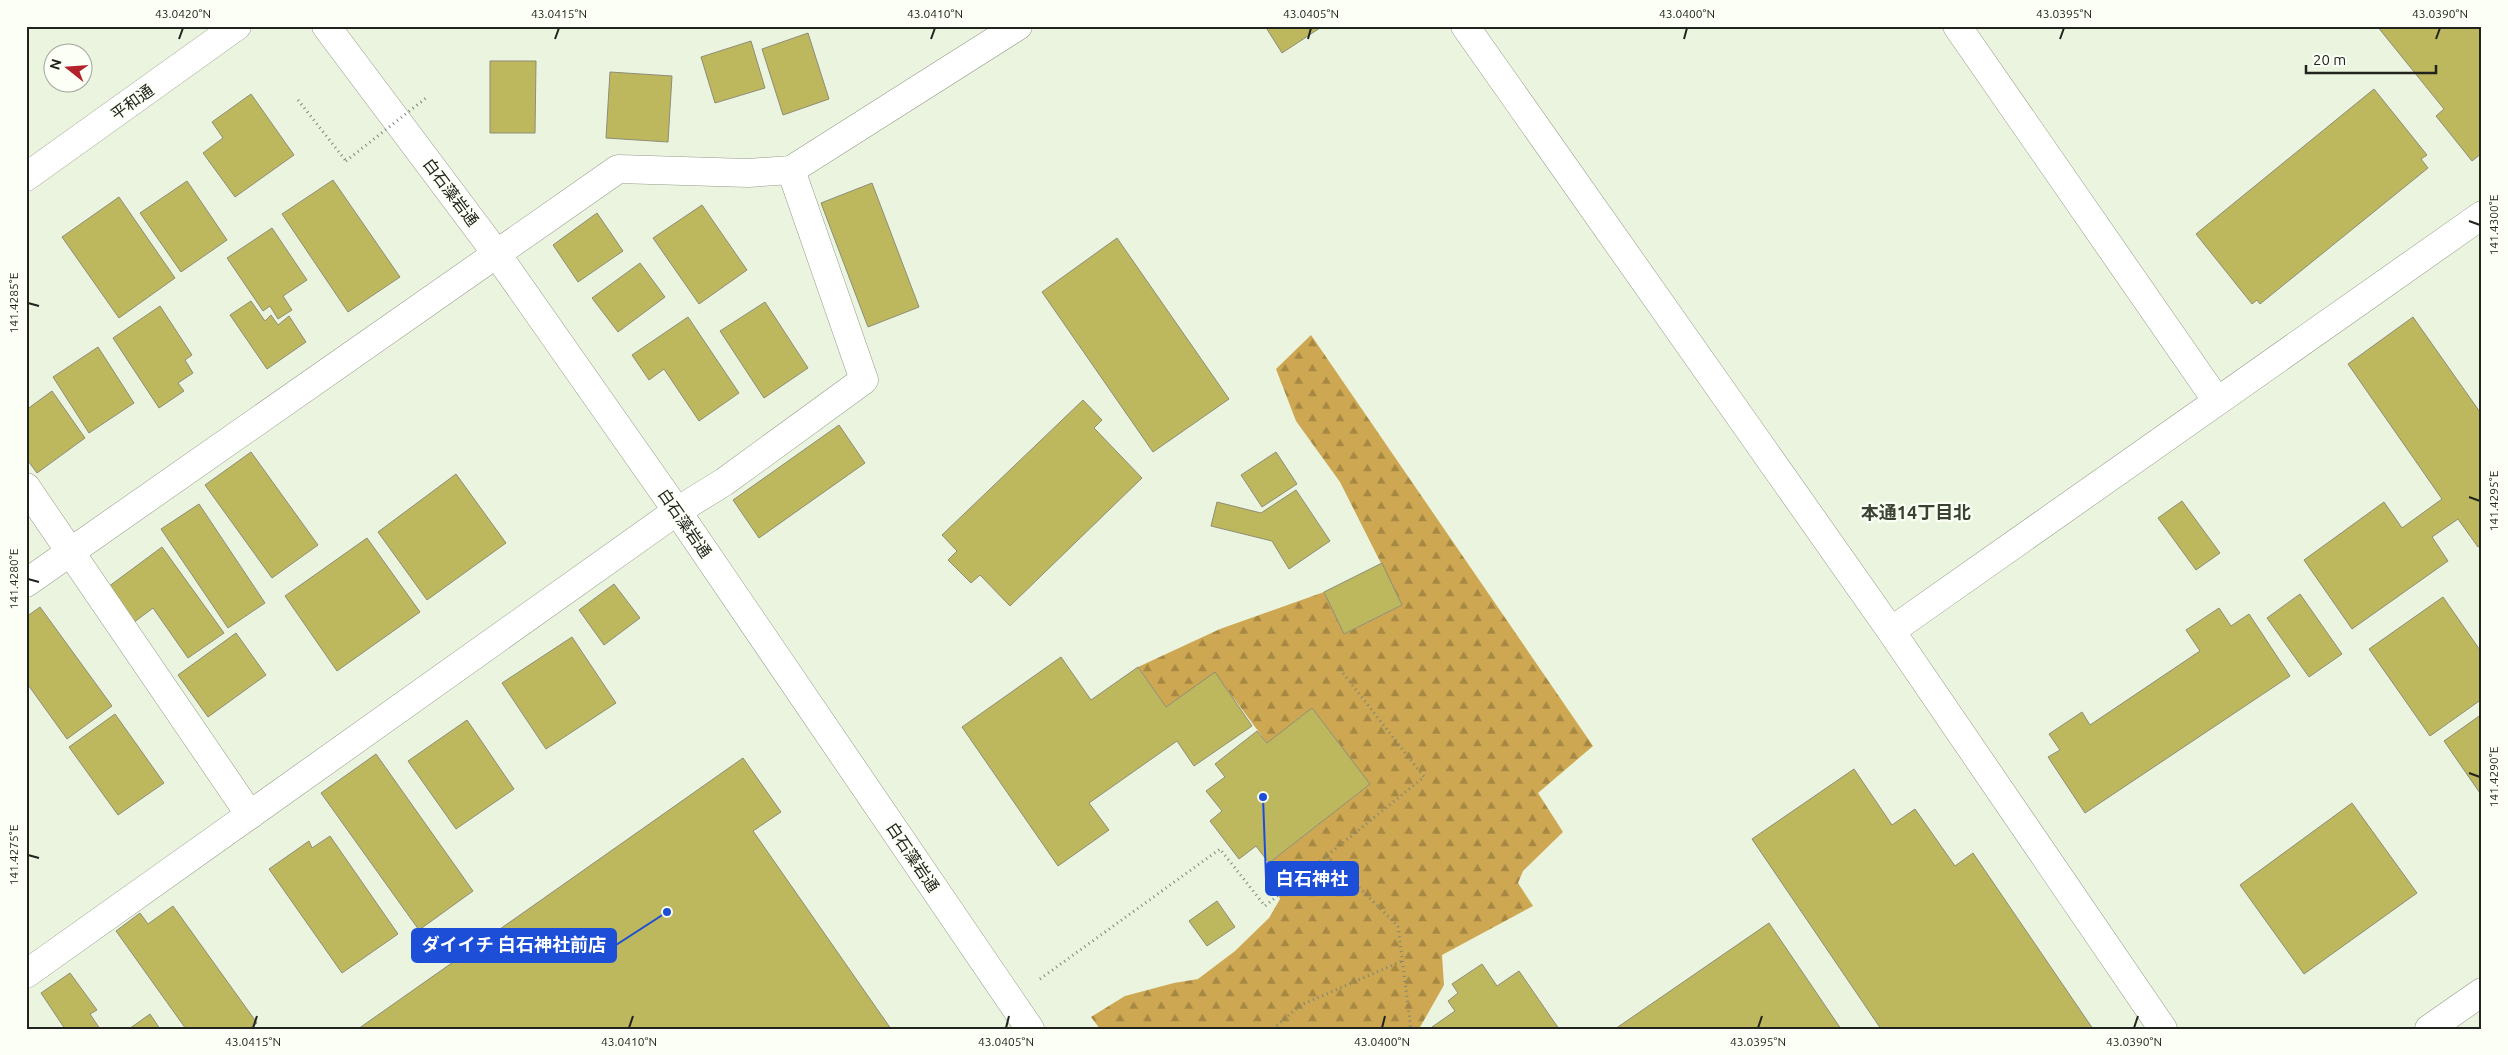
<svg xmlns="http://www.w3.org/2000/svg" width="2508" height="1055" font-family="Ubuntu,'Noto Sans JP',sans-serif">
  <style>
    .forest { fill: url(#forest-firs) }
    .building { fill: #bdb75e; stroke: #8e8d78 }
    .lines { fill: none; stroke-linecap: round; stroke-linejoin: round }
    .street-casing { stroke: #949d89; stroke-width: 29 }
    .secondary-casing { stroke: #949d89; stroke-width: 29 }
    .highway-casing { stroke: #949d89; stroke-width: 29 }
    .path { stroke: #7f8577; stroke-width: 3; stroke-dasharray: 1 4; stroke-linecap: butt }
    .street { stroke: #fff; stroke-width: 28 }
    .secondary { stroke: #fff; stroke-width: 28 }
    .highway { stroke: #fff; stroke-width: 28 }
    .path-bridge { stroke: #7f8577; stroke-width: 3; stroke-dasharray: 1 4; stroke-linecap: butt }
    .ticks { fill: none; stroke: #20241c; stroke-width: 2 }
    .labels { text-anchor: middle; stroke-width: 4.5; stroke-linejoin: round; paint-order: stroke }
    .street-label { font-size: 16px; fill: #20241c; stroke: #fbfff6 }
    .neighbourhood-label { font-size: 18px; font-weight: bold; fill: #3b4231; stroke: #fbfff6 }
    .leader { fill: none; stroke: #1d4ed8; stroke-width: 2 }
    .callout-dot { fill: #1d4ed8; stroke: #fbfff6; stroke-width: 2 }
    .callout { fill: #1d4ed8; stroke: #1d4ed8; stroke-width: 2 }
    .callout-label { font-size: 18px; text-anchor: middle; font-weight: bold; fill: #fff }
    .neatline { fill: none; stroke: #20241c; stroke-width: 2 }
    .ticks-label { font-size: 12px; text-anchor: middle; fill: #20241c }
  </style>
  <defs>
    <pattern id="forest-firs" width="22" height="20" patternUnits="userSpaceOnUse" patternTransform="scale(1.25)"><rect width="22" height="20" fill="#cda752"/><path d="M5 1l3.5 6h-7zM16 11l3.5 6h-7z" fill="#a68843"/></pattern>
  </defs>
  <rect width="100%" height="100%" fill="#eaf4de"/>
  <!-- forest -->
  <path class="forest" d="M1311 335 1593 746 1538 793 1563 832 1523 871 1518 883 1533 906 1442 955 1444 985 1419 1029H1100L1091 1017 1125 996 1174 983 1198 979 1235 951 1269 918 1280 899 1269 863 1370 784 1312 708 1267 743 1215 673 1166 707 1138 667 1220 629 1324 592 1344 634 1402 605 1340 482 1296 421 1276 369Z"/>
  <!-- building -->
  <g class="building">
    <path d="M1265 26H1323L1282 53Z"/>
    <path d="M2377 26H2482V153L2472 161 2436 116 2444 109Z"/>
    <path d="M808 33 829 99 783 115 762 49Z"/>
    <path d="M751 41 765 88 715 103 701 57Z"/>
    <path d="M490 61H536L535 133H490Z"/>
    <path d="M610 72 672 76 668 142 606 138Z"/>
    <path d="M2374 89 2427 155 2421 159 2428 168 2260 304 2257 300 2252 304 2196 234Z"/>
    <path d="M251 94 294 155 235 197 203 153 223 138 212 122Z"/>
    <path d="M333 180 400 277 348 312 282 214Z"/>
    <path d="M187 181 227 240 181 272 140 213Z"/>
    <path d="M872 183 919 307 868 327 821 203Z"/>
    <path d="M119 197 175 278 119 318 62 237Z"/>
    <path d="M702 205 747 270 699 304 653 238Z"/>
    <path d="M597 213 623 251 578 282 553 245Z"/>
    <path d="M272 228 307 280 283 296 292 310 278 319 270 306 263 311 227 258Z"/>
    <path d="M1117 238 1229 399 1153 452 1042 292Z"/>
    <path d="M640 263 665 297 618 332 592 298Z"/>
    <path d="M251 301 265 321 271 315 278 325 289 316 306 342 267 369 230 315Z"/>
    <path d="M765 302 808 368 764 398 720 331Z"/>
    <path d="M160 306 192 355 185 360 193 373 178 383 184 391 159 408 113 338Z"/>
    <path d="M688 317 739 393 699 421 664 369 649 380 632 355Z"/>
    <path d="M2413 317 2482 415V545L2478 547 2458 519 2432 537 2448 561 2352 629 2304 560 2384 502 2402 528 2442 499 2348 364Z"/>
    <path d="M98 347 134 403 89 433 53 377Z"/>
    <path d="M52 391 85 438 37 473 26 458V410Z"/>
    <path d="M1083 400 1102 420 1094 428 1142 478 1010 606 980 575 971 583 948 560 957 551 942 535Z"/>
    <path d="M839 425 865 463 759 538 733 500Z"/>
    <path d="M251 452 318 545 272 578 205 485Z"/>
    <path d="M1276 452 1297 484 1262 507 1241 475Z"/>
    <path d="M456 474 506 543 427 600 378 532Z"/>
    <path d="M1296 490 1330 541 1289 569 1272 541 1211 526 1217 502 1261 513Z"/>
    <path d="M2182 501 2220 553 2196 570 2158 518Z"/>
    <path d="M199 504 265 603 228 628 161 529Z"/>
    <path d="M367 538 420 612 337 671 285 596Z"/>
    <path d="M162 547 224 633 188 658 153 608 133 623 108 587Z"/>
    <path d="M1382 563 1402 605 1344 634 1324 592Z"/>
    <path d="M614 584 640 618 604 645 579 610Z"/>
    <path d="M2300 594 2342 654 2309 677 2267 618Z"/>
    <path d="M2443 597 2482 653V699L2430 736 2369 649Z"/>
    <path d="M40 607 112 706 67 739 26 682V617Z"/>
    <path d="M2219 608 2231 626 2249 614 2290 676 2085 813 2048 757 2060 750 2049 734 2082 712 2090 725 2200 651 2186 630Z"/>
    <path d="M236 633 266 675 208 717 178 675Z"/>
    <path d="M572 637 616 703 546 749 502 683Z"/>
    <path d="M1061 657 1091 700 1138 667 1166 707 1215 672 1252 726 1194 766 1177 741 1089 803 1109 830 1058 866 962 727Z"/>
    <path d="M1312 708 1370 784 1269 863 1256 846 1239 859 1210 821 1222 811 1206 791 1225 777 1215 764 1257 731 1267 743Z"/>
    <path d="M115 714 164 783 118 815 69 747Z"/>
    <path d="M2482 714V796L2444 741Z"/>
    <path d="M467 720 514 789 456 829 408 761Z"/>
    <path d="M376 754 473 891 419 930 321 793Z"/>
    <path d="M743 758 781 812 753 831 891 1029H358Z"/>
    <path d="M1854 769 1892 825 1915 809 1955 866 1973 853 2093 1029H1881L1752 839Z"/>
    <path d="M2352 803 2417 893 2304 974 2240 885Z"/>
    <path d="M330 836 398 934 342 973 269 869 309 841 312 848Z"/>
    <path d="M1217 901 1235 927 1207 946 1189 921Z"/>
    <path d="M173 906 257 1023 249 1029H186L116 931 140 913 148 924Z"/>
    <path d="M1769 923 1841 1029H1615Z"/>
    <path d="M1482 964 1497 986 1519 971 1559 1029H1433L1432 1027 1455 1011 1448 1001 1458 993 1452 984Z"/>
    <path d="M70 973 97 1010 90 1014 100 1029H65L41 993Z"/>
    <path d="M150 1014 160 1029H129Z"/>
  </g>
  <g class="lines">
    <!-- street casing -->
    <g class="street-casing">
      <g id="street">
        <path d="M1957 26 2217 401"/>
        <path d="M26 487 250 815"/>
        <path d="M26 583 618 169 748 173 791 170 1018 26"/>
        <path d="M1891 631 2482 215"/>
        <path d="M26 974 677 511 724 482 864 380 791 170"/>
      </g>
    </g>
    <!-- secondary casing -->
    <g class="secondary-casing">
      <g id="secondary">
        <path d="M326 26 496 253 677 511 1030 1029"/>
        <path d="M1465 26 1891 631 2163 1029"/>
        <path d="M26 177 237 26"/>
      </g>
    </g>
    <!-- highway casing -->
    <g class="highway-casing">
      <path id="highway" d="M2429 1029 2482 992"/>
    </g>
    <!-- path -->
    <g class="path">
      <path d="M298 100 346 161"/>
      <path d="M1327 856 1398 926 1411 1029"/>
      <path d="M1040 979 1220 849 1265 906 1424 777 1339 668"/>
      <path d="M1273 1029 1299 1006 1402 961"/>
    </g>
    <!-- street -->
    <use href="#street" class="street"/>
    <!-- secondary -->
    <use href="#secondary" class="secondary"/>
    <!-- highway -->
    <use href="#highway" class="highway"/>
    <!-- path-bridge -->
    <path class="path-bridge" d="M346 161 426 98"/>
  </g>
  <!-- ticks -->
  <path class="ticks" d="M179 39 183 28M555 39 559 28M931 39 935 28M1308 39 1311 28M1684 39 1687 28M2060 39 2064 28M2436 39 2440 28M2469 221 2480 225M28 303 39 306M2469 497 2480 501M28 579 39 582M2469 773 2480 777M28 855 39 858M253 1028 257 1016M629 1028 633 1016M1006 1028 1009 1016M1382 1028 1385 1016M1758 1028 1762 1016M2134 1028 2138 1016"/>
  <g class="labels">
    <!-- street labels -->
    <g class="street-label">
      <text transform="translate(132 102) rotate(-36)" y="6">平和通</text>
      <text transform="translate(451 192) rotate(53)" y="6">白石藻岩通</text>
      <text transform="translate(685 523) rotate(55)" y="6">白石藻岩通</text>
      <text transform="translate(913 857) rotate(56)" y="6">白石藻岩通</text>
    </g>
    <!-- neighbourhood labels -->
    <g class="neighbourhood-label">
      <text x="1916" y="519">本通14丁目北</text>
    </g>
  </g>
  <!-- callouts -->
  <path class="leader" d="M1263 797L1266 878M667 912L616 945"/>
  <g class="callout-dot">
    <circle cx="1263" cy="797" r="5"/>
    <circle cx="667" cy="912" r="5"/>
  </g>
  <g class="callout">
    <rect x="1266" y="862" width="92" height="33" rx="5"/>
    <rect x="412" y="929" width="204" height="33" rx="5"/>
  </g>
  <g class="callout-label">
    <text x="1312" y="885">白石神社</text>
    <text x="514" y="951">ダイイチ 白石神社前店</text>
  </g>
  <!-- border -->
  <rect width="2508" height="1055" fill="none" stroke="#fbfff6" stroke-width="55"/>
  <!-- north arrow -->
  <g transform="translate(68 68) rotate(287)"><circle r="24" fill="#fbfff6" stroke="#a3a79f"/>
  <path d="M0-4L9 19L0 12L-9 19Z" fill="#b3222b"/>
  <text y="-8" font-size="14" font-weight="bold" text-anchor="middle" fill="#20241c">N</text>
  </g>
  <!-- scale -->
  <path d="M2306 65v8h130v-8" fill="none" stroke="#20241c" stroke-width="2.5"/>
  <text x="2313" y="65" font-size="15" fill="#20241c" stroke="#fbfff6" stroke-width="4" paint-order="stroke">20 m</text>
  <rect x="28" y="28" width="2452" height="1000" class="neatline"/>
  <g class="ticks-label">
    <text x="183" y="18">43.0420°N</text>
    <text x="559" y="18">43.0415°N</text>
    <text x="935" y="18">43.0410°N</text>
    <text x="1311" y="18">43.0405°N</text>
    <text x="1687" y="18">43.0400°N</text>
    <text x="2064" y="18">43.0395°N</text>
    <text x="2440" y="18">43.0390°N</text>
    <text transform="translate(2494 225) rotate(-90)" y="4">141.4300°E</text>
    <text transform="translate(14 303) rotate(-90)" y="4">141.4285°E</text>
    <text transform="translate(2494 501) rotate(-90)" y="4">141.4295°E</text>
    <text transform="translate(14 579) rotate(-90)" y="4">141.4280°E</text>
    <text transform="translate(2494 777) rotate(-90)" y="4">141.4290°E</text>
    <text transform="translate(14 855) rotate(-90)" y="4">141.4275°E</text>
    <text x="253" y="1046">43.0415°N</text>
    <text x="629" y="1046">43.0410°N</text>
    <text x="1006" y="1046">43.0405°N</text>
    <text x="1382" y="1046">43.0400°N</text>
    <text x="1758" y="1046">43.0395°N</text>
    <text x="2134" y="1046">43.0390°N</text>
  </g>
</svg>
